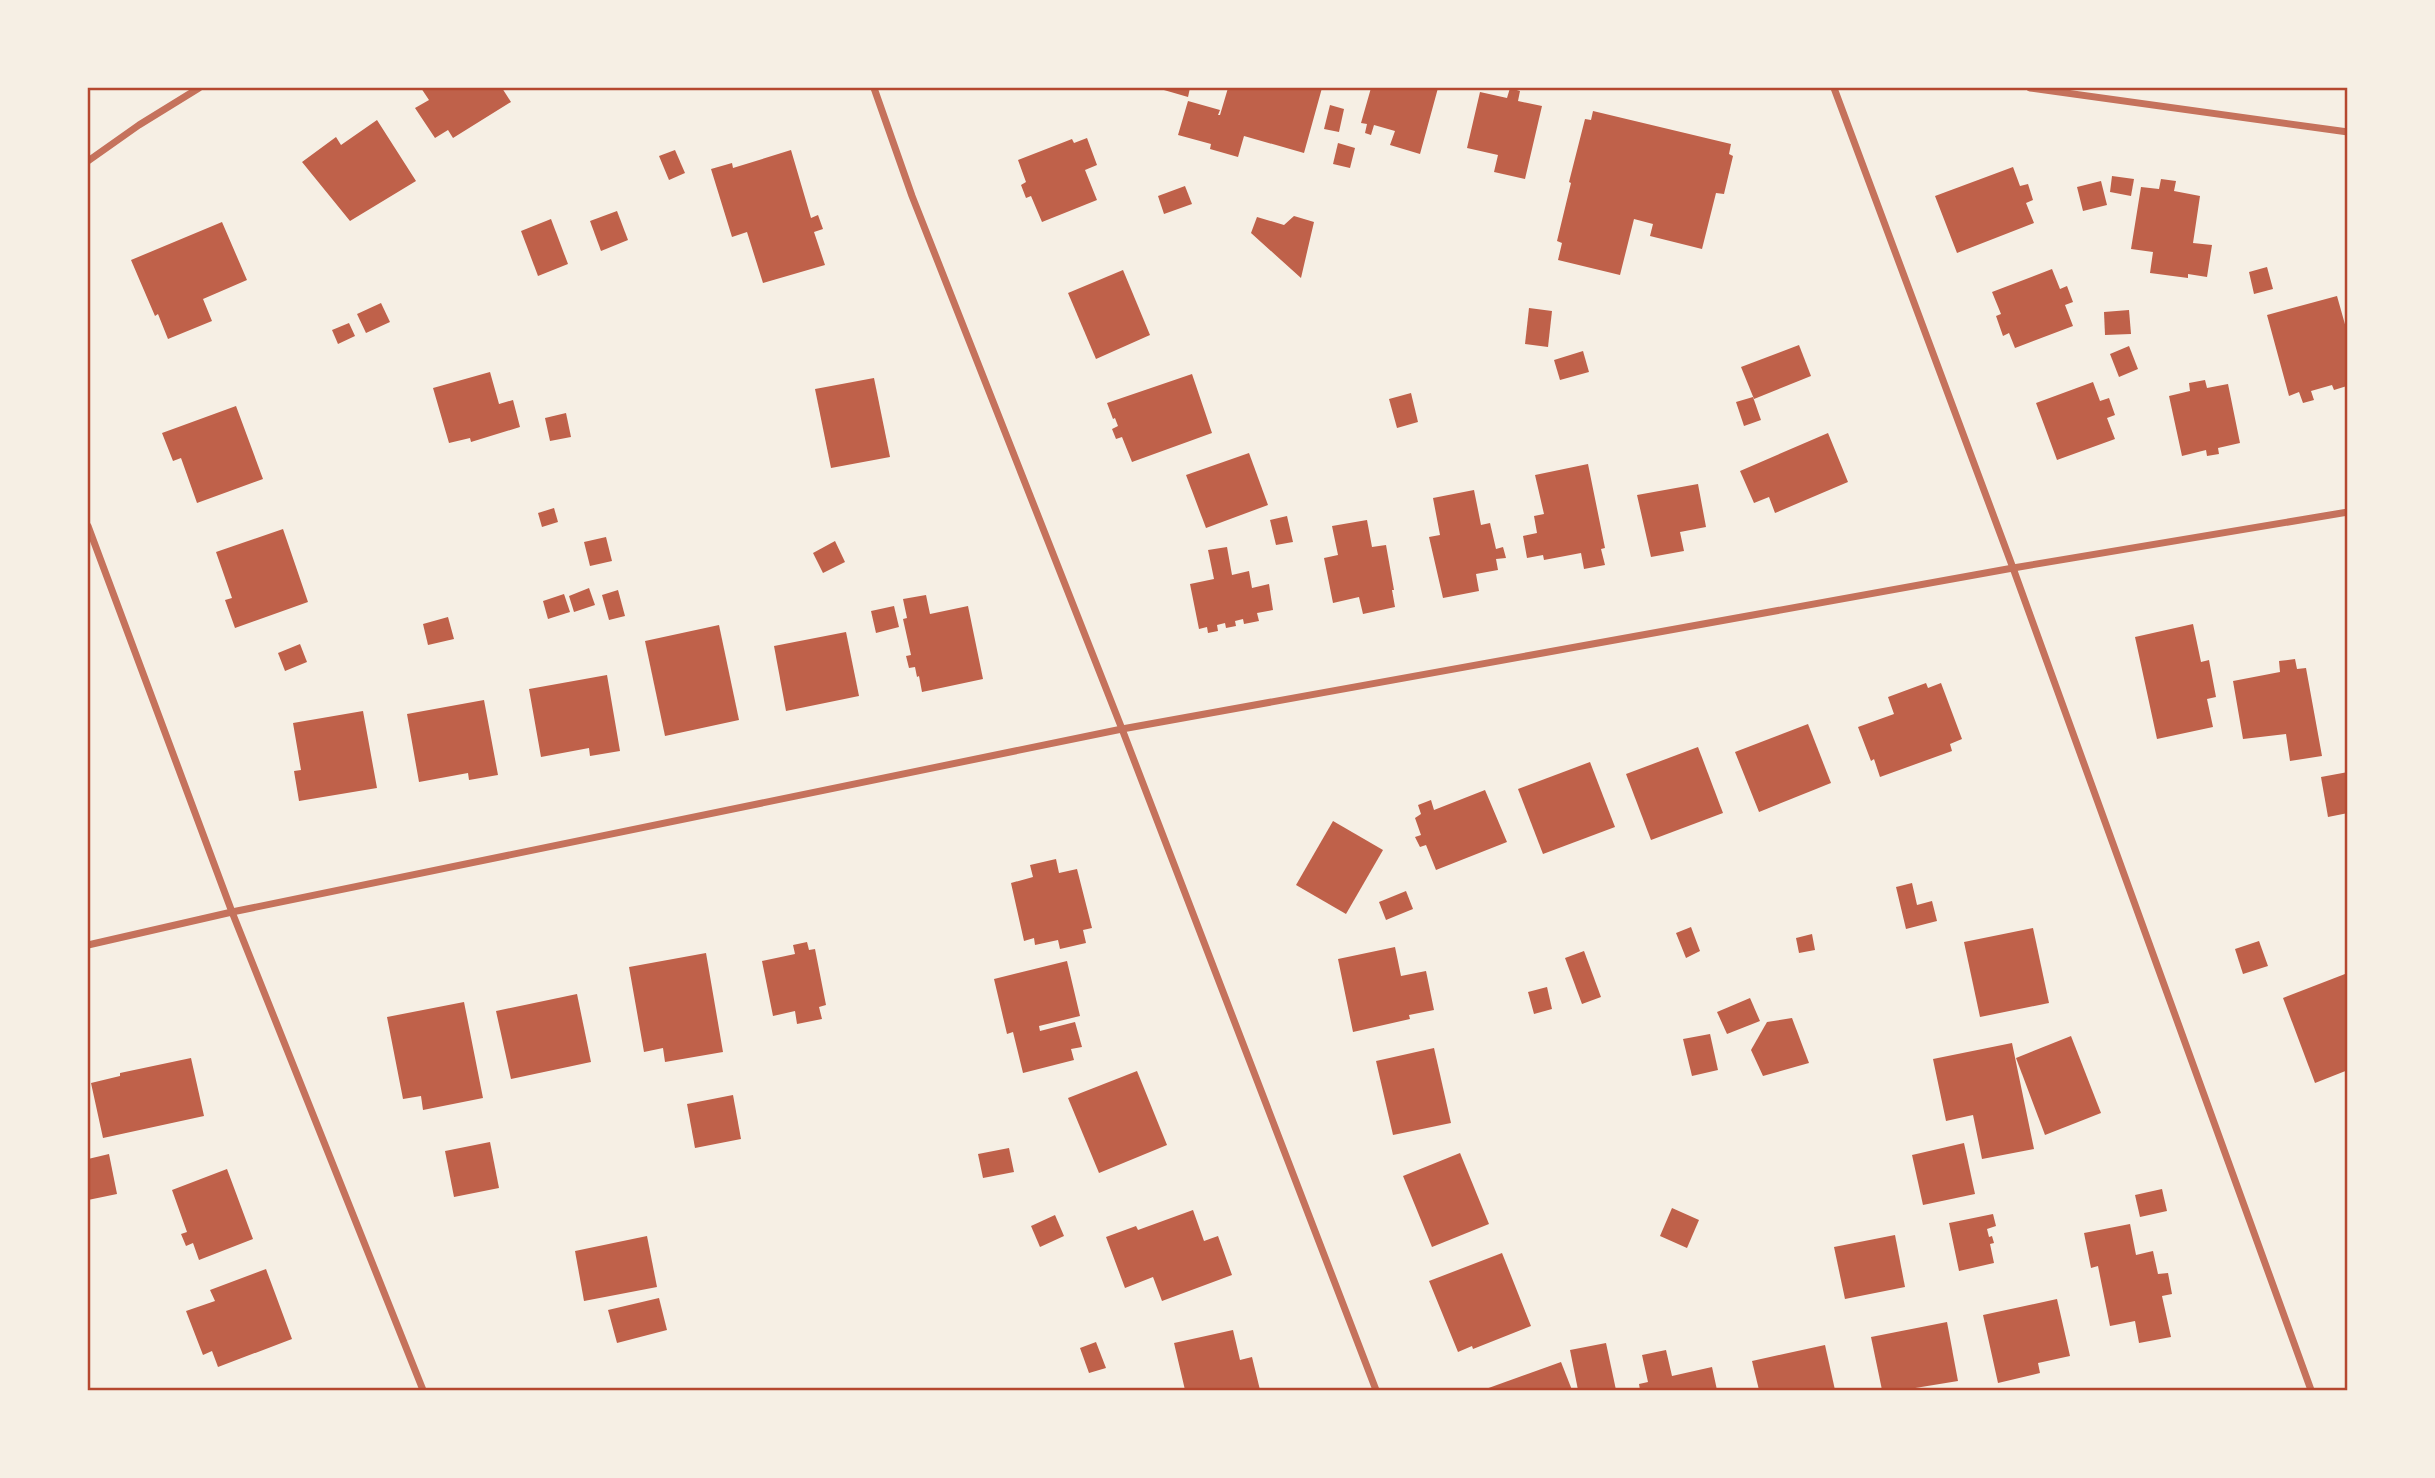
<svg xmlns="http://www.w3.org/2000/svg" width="2435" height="1478" font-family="Georgia,serif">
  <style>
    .building { fill: #bf614a }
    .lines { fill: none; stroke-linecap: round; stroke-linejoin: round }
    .minor { stroke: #c5725c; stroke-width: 7 }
    .neatline { fill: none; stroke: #b5482f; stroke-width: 2.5 }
  </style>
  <rect width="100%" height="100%" fill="#f6efe4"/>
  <!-- building -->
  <g class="building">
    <path d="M421 88H502L511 102 453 138 448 130 435 138 415 108 429 100Z"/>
    <path d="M1157 88H1190L1188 97Z"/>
    <path d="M1228 88H1322L1304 153 1244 136 1238 157 1210 149 1211 144 1178 135 1188 101 1220 110 1218 115H1220Z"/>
    <path d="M1371 88H1438L1420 154 1390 145 1395 131 1374 125 1371 135 1365 133 1367 124 1361 123Z"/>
    <path d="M1510 88 1520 91 1518 101 1542 106 1525 179 1494 172 1498 155 1467 148 1480 92 1507 98Z"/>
    <path d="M1330 105 1344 109 1339 132 1324 129Z"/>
    <path d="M1593 111 1731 144 1729 154 1733 156 1724 194 1716 193 1702 249 1650 236 1653 224 1634 219 1620 275 1558 260 1562 243 1557 241 1571 183 1569 182 1585 119 1591 120Z"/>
    <path d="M377 120 416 181 350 221 302 162 336 137 341 145Z"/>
    <path d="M1087 138 1097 165 1085 170 1097 200 1042 222 1031 196 1026 198 1021 185 1026 182 1018 160 1072 139 1074 143Z"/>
    <path d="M1338 143 1355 148 1350 168 1333 164Z"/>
    <path d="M675 150 685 173 669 180 659 156Z"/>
    <path d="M791 150 811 218 818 215 823 229 814 232 825 265 763 283 747 232 732 237 711 169 732 163 733 168Z"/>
    <path d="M2013 167 2020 186 2028 184 2033 200 2026 203 2034 223 1957 253 1935 196Z"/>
    <path d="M2112 176 2134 179 2131 196 2110 192Z"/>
    <path d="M2161 179 2176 181 2174 191 2200 196 2193 243 2212 245 2207 277 2188 274V278L2150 273 2153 252 2131 249 2141 187 2159 189Z"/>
    <path d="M2101 181 2107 205 2083 211 2077 187Z"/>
    <path d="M1185 186 1192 204 1164 214 1158 196Z"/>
    <path d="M617 211 628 240 601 251 590 221Z"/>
    <path d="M1294 216 1314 222 1301 278 1251 233 1257 217 1284 225Z"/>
    <path d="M551 219 568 264 538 276 521 231Z"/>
    <path d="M222 222 247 280 203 299 212 321 168 339 158 314 155 316 131 260Z"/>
    <path d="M2267 267 2273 289 2254 294 2249 272Z"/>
    <path d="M2052 269 2060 289 2067 286 2073 302 2065 305 2073 326 2015 348 2009 333 2003 336 1996 316 2001 314 1992 292Z"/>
    <path d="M1123 270 1150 335 1096 359 1068 293Z"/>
    <path d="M2337 296 2348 335 2347 386 2334 390 2332 385 2311 391 2314 400 2303 403 2299 392 2289 396 2267 315Z"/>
    <path d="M381 303 390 322 366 333 357 314Z"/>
    <path d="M1529 308 1552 311 1548 347 1525 344Z"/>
    <path d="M2129 310 2131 334 2105 335 2104 312Z"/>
    <path d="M349 323 355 336 338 344 332 330Z"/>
    <path d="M1799 345 1811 376 1754 399 1741 367Z"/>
    <path d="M2129 346 2138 369 2119 377 2110 354Z"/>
    <path d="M1583 351 1589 372 1560 380 1554 360Z"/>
    <path d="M490 372 499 404 513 400 520 427 471 442 470 438 449 443 433 388Z"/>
    <path d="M1192 374 1212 433 1132 462 1122 437 1116 439 1112 429 1118 426 1115 418 1113 419 1107 403Z"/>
    <path d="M874 378 890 457 831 468 815 389Z"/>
    <path d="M2205 380 2207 388 2228 384 2240 443 2218 448 2219 454 2207 456 2206 450 2182 456 2169 396 2190 391 2189 383Z"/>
    <path d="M2093 382 2100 401 2109 398 2115 415 2107 418 2115 439 2057 460 2036 403Z"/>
    <path d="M1411 393 1418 422 1397 428 1389 399Z"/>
    <path d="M1753 397 1761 420 1744 426 1736 402Z"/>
    <path d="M236 406 263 479 197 503 181 458 173 461 162 433Z"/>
    <path d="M566 413 571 437 550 441 545 418Z"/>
    <path d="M1828 433 1848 482 1775 513 1769 497 1754 503 1740 471Z"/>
    <path d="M1249 453 1268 505 1206 528 1186 475Z"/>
    <path d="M1588 464 1605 548 1601 549 1605 565 1584 569 1581 553 1544 560 1543 555 1527 558 1523 536 1537 533 1534 516 1544 514 1535 475Z"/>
    <path d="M1698 484 1706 527 1680 532 1684 551 1651 557 1637 495Z"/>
    <path d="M1474 490 1481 525 1490 523 1496 549 1503 547 1506 558 1496 559 1498 570 1476 574 1479 591 1443 598 1429 537 1440 535 1433 498Z"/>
    <path d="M554 508 558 522 542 527 538 513Z"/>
    <path d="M1287 516 1293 542 1276 545 1270 520Z"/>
    <path d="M1367 520 1372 547 1386 545 1394 590H1392L1395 607 1363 614 1359 597 1333 603 1324 558 1338 555 1332 526Z"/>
    <path d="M283 529 308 602 235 628 225 600 232 598 216 552Z"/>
    <path d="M606 537 612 561 590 566 584 542Z"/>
    <path d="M835 541 845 562 823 573 813 553Z"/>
    <path d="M1227 547 1232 575 1249 571 1252 588 1269 584 1273 610 1257 613 1259 621 1244 624 1243 619 1235 621 1236 626 1226 628 1225 623 1217 625 1218 631 1208 633 1207 627 1199 629 1190 584 1214 579 1208 550Z"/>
    <path d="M589 588 595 605 574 612 569 596Z"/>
    <path d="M618 590 625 616 609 620 602 595Z"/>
    <path d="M564 594 570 612 548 619 543 601Z"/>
    <path d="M926 595 930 614 968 606 983 679 922 692 919 676 917 677 915 667 909 668 906 656 911 655 903 619 907 618 903 599Z"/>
    <path d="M894 606 899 627 876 633 871 611Z"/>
    <path d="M448 617 454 639 428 645 423 624Z"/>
    <path d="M2193 624 2201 662 2209 660 2216 697 2207 699 2213 727 2157 739 2135 637Z"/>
    <path d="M719 625 739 720 665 736 645 641Z"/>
    <path d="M846 632 859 696 786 711 774 646Z"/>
    <path d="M300 644 307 662 285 671 278 653Z"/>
    <path d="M2295 659 2297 669 2306 668 2322 756 2290 761 2286 734 2243 739 2233 681 2280 672 2279 661Z"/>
    <path d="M607 675 620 751 590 756 589 748 541 757 529 689Z"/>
    <path d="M1926 683 1928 688 1941 683 1962 739 1950 744 1952 751 1880 777 1874 759 1871 761 1858 727 1894 714 1888 697Z"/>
    <path d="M484 700 498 775 469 780 468 773 419 782 407 714Z"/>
    <path d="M363 711 377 788 299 801 294 771 301 770 293 723Z"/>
    <path d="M1808 724 1831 783 1759 812 1735 752Z"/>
    <path d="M1698 747 1723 813 1651 840 1626 774Z"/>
    <path d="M1590 762 1615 827 1543 854 1518 789Z"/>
    <path d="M2348 772V813L2328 817 2321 777Z"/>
    <path d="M1485 790 1507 842 1436 870 1426 845 1420 847 1415 837 1421 835 1415 818 1421 814 1418 805 1431 800 1434 810Z"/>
    <path d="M1333 821 1383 850 1346 914 1296 885Z"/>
    <path d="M1056 859 1059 873 1077 869 1092 928 1083 930 1086 943 1060 949 1058 940 1035 945 1034 938 1024 941 1011 883 1033 877 1030 865Z"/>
    <path d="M1912 883 1917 905 1932 901 1937 921 1906 929 1896 887Z"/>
    <path d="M1406 891 1413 909 1386 920 1379 902Z"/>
    <path d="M1691 927 1700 951 1686 958 1676 933Z"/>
    <path d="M2033 928 2049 1003 1980 1017 1964 942Z"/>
    <path d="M1812 934 1815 950 1799 953 1796 938Z"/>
    <path d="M2259 941 2268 966 2243 974 2235 949Z"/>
    <path d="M807 942 809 950 815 949 826 1005 819 1007 822 1019 797 1024 795 1011 773 1016 762 961 795 954 793 945Z"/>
    <path d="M1395 947 1401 976 1426 971 1434 1010 1409 1015 1410 1019 1353 1032 1338 959Z"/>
    <path d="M1584 951 1601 997 1582 1004 1565 958Z"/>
    <path d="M706 953 723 1052 665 1062 663 1048 644 1052 629 967Z"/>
    <path d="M1067 961 1080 1016 1039 1026 1040 1031 1075 1022 1082 1047 1071 1049 1074 1060 1023 1073 1013 1032 1007 1034 994 979Z"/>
    <path d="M2345 974 2348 981V1070L2315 1083 2283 998Z"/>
    <path d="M1547 987 1552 1009 1534 1014 1528 992Z"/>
    <path d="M577 994 591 1062 511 1079 496 1011Z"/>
    <path d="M1750 998 1760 1021 1727 1034 1717 1012Z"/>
    <path d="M464 1002 483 1098 423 1110 421 1096 403 1099 387 1017Z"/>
    <path d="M1792 1018 1809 1063 1763 1076 1751 1050 1767 1022Z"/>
    <path d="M1710 1034 1718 1070 1692 1076 1683 1039Z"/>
    <path d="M2071 1036 2101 1113 2045 1135 2016 1058Z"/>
    <path d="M2012 1043 2034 1149 1982 1159 1973 1115 1946 1121 1933 1059Z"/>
    <path d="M1434 1048 1451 1123 1393 1135 1376 1061Z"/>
    <path d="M191 1058 204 1116 103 1138 91 1083 120 1076V1073Z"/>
    <path d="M1137 1071 1167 1145 1099 1173 1068 1098Z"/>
    <path d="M733 1095 741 1139 695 1148 687 1104Z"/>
    <path d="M490 1142 499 1188 454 1197 445 1151Z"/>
    <path d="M1964 1143 1975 1194 1923 1205 1912 1155Z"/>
    <path d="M1009 1148 1014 1172 983 1178 978 1154Z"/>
    <path d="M1460 1153 1489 1224 1432 1247 1403 1176Z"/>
    <path d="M109 1154 117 1194 88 1200V1159Z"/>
    <path d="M227 1169 253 1239 199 1260 193 1243 186 1246 181 1234 187 1232 172 1190Z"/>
    <path d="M2162 1189 2167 1211 2140 1217 2135 1195Z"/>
    <path d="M1672 1208 1699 1220 1687 1248 1660 1236Z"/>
    <path d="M1193 1210 1204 1241 1218 1236 1232 1275 1162 1301 1153 1277 1125 1288 1106 1237 1136 1226 1138 1230Z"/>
    <path d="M1993 1214 1996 1226 1987 1229 1989 1237 1992 1236 1994 1243 1990 1244 1994 1263 1959 1271 1949 1223Z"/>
    <path d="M1055 1215 1064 1236 1040 1247 1031 1226Z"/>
    <path d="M2130 1224 2136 1255 2153 1251 2158 1274 2168 1273 2172 1294 2162 1296 2171 1337 2139 1343 2135 1321 2110 1326 2098 1266 2091 1268 2084 1233Z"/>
    <path d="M1895 1235 1905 1287 1845 1299 1834 1247Z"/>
    <path d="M647 1236 657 1287 584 1301 575 1251Z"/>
    <path d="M1502 1253 1531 1326 1473 1349 1472 1346 1458 1352 1429 1281Z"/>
    <path d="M266 1269 292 1339 218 1367 212 1351 203 1355 186 1311 215 1301 210 1290Z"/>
    <path d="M659 1298 667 1330 617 1343 608 1310Z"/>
    <path d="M2057 1299 2070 1356 2038 1363 2040 1373 1998 1383 1983 1315Z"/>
    <path d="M1947 1322 1958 1381 1903 1390H1882L1871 1337Z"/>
    <path d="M1233 1330 1240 1360 1252 1357 1260 1390H1185L1174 1343Z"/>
    <path d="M1096 1342 1106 1368 1089 1373 1080 1348Z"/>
    <path d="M1606 1343 1616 1390H1578L1570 1350Z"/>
    <path d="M1825 1345 1835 1390H1759L1752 1361Z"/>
    <path d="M1666 1350 1672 1376 1712 1367 1717 1390H1640L1639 1384 1648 1382 1642 1355Z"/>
    <path d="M1561 1362 1572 1390H1483Z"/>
  </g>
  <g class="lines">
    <!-- minor -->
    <g class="minor">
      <path d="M874 88 912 196 1122 729 1376 1390"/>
      <path d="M1834 88 2013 568 2311 1390"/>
      <path d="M2030 88 2348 132"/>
      <path d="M88 161 139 125 199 88"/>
      <path d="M88 526 232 912 423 1390"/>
      <path d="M88 945 232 912 1122 729 2013 568 2348 512"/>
    </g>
  </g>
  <!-- border -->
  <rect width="2435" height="1478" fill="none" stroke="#f6efe4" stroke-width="178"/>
  <rect x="89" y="89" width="2257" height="1300" class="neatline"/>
</svg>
